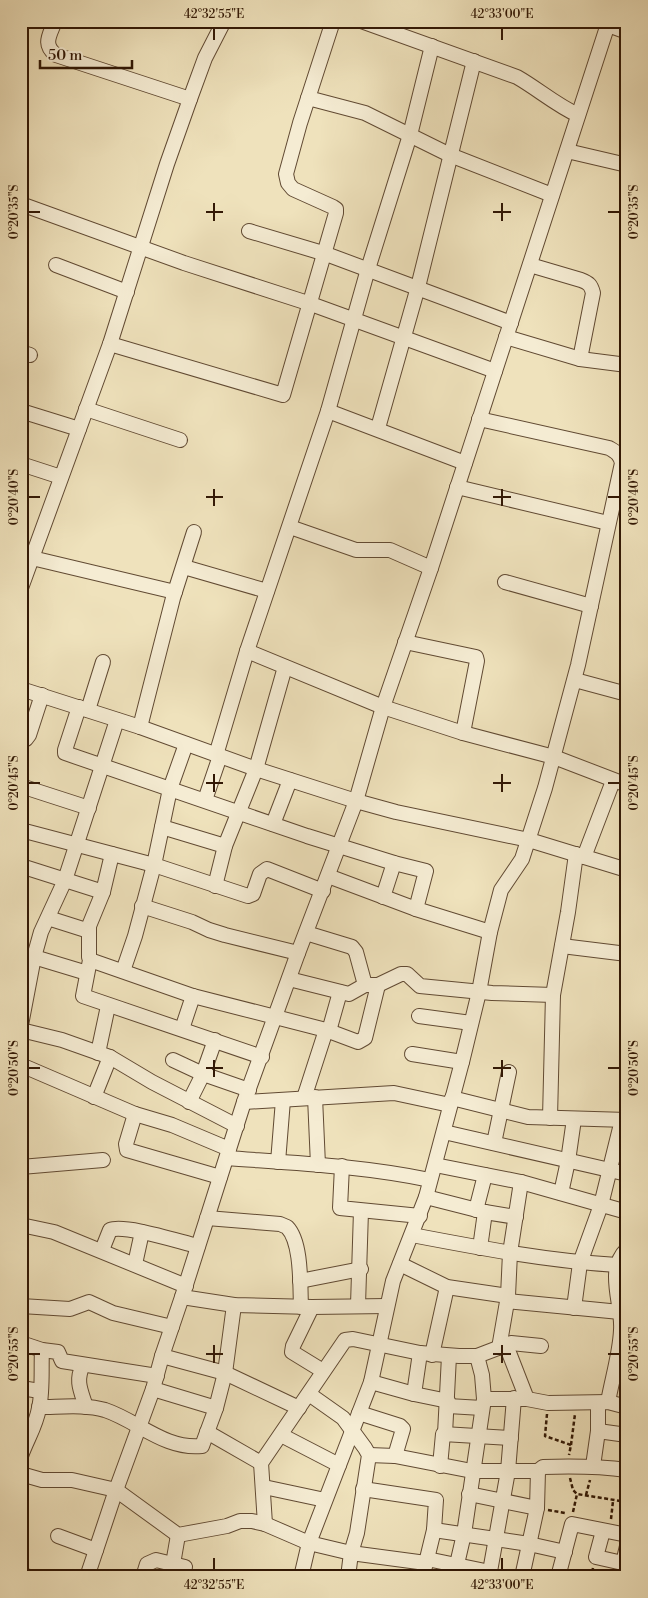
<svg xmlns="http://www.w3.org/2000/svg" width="648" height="1598" font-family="'Libre Bodoni',serif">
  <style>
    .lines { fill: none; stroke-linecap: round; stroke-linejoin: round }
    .minor-casing { stroke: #614a33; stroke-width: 16 }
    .path { stroke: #321805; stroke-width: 2.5; stroke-dasharray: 4 2.5; stroke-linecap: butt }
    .minor { stroke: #f5ecd3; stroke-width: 14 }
    .ticks { fill: none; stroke: #321805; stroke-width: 2 }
    .neatline { fill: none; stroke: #321805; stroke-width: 2 }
    .ticks-label { font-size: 12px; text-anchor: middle; fill: #321805 }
  </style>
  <rect width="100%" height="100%" fill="#efe2bc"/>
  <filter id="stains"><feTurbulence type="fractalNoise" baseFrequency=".004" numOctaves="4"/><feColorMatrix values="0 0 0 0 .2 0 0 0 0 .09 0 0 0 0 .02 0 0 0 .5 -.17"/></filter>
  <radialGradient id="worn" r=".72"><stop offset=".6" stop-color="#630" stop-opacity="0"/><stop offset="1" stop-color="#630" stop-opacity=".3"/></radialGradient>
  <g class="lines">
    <!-- minor casing -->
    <g class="minor-casing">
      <g id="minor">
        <path d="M55 21C50 35 42 44 56 55L190 99"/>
        <path d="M361 21 517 77C538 89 556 105 578 115"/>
        <path d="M608 25 627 32"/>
        <path d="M308 98 365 113 450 155 552 195"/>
        <path d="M567 151 627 165"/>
        <path d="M21 204 184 263 311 304 495 371"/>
        <path d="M249 231 326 254 511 323"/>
        <path d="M56 265 127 292"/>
        <path d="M530 265 581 280C589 283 591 285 593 293L580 359"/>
        <path d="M506 337 580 359 627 365"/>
        <path d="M110 344 283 395 336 213V209L333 207 293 189 288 183 286 174 300 123 333 21"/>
        <path d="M21 352 30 355"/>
        <path d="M86 409 180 440"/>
        <path d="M21 411 79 429"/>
        <path d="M328 411 465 463"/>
        <path d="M378 428 418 287 474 61"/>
        <path d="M21 464 61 477"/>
        <path d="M457 487 608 523"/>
        <path d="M290 527 356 550H390L431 568"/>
        <path d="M32 558 175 592"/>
        <path d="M184 567 267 591"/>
        <path d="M505 582 591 606"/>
        <path d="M21 588 110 344 167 164 190 99 205 58 224 21"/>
        <path d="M405 642 476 657 477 661 463 733"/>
        <path d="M247 651 383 707 463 733 554 757 627 785"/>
        <path d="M575 680 627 694"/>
        <path d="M21 689 140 727 256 769 356 801 396 812 529 840 627 870"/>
        <path d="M79 707 65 750V753L307 836 394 863 426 871 416 909 490 932"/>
        <path d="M88 710 103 662"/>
        <path d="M140 727 173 598 194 532"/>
        <path d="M21 739H26L29 735 42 695"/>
        <path d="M216 755 247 651 328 411 368 269 410 135 432 46"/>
        <path d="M21 786 89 808"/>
        <path d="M205 800 220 756"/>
        <path d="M273 824 290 780"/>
        <path d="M162 827 225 846"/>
        <path d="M21 830 154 865 248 896 253 894 260 874 267 869 323 891"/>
        <path d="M112 854 103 892 89 926V957L90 960 83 996 262 1057"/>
        <path d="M584 857 613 781"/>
        <path d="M21 866 103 892"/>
        <path d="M328 876 416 909"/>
        <path d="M215 886 225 846 256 769 285 667"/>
        <path d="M383 897 394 863"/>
        <path d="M142 906 192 922 209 930 225 935 298 953"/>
        <path d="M48 918 89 931"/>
        <path d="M306 933 352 947 356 952 365 985"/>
        <path d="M562 946 627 954"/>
        <path d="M34 957 87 973"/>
        <path d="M90 960 193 996 326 1030 358 1042 365 1038 378 985"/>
        <path d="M123 971 135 936 154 865 170 789 186 744"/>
        <path d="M289 979 349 994 365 985H378L401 974H407L420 986 492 993 553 995"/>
        <path d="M419 1016 471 1023"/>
        <path d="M21 1025 34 957 41 932 65 880 117 720"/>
        <path d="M182 1029 193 996"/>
        <path d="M21 1030 62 1040 110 1057 152 1082 237 1126"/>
        <path d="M329 1031 340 992"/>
        <path d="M98 1053 108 1006"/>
        <path d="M412 1054 462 1062"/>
        <path d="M173 1060 203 1074 249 1090"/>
        <path d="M21 1065 135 1114 172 1125 229 1149"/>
        <path d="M94 1097 110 1057"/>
        <path d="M315 1097 318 1165"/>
        <path d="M304 1098 326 1030"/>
        <path d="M452 1098 528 1117 627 1120"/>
        <path d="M189 1102 203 1074 215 1040"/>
        <path d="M244 1102 394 1093 450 1105"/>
        <path d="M135 1114 126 1144 127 1150 220 1177"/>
        <path d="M550 1118 553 995 568 912 576 854"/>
        <path d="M444 1132 627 1174"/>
        <path d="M494 1143 509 1072"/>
        <path d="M227 1158C295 1163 363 1166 430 1180"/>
        <path d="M278 1162 283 1100"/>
        <path d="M435 1165 521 1182 627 1212"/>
        <path d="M342 1166 340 1208 420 1216"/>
        <path d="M21 1167 103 1160"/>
        <path d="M561 1193 568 1161 574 1119"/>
        <path d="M426 1197 485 1212 516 1217"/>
        <path d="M476 1210 485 1175"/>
        <path d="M207 1218 280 1224 287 1227C302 1242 300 1286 301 1307"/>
        <path d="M21 1225 54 1232 186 1286"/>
        <path d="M412 1235C480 1248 548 1261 617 1265"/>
        <path d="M480 1248 485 1212"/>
        <path d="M102 1250 110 1230C125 1224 180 1242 198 1246"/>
        <path d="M135 1264 142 1232"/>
        <path d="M400 1264 447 1287 508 1296"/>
        <path d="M300 1281 361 1269"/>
        <path d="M182 1297 234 1305 312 1307 387 1306"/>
        <path d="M507 1301 620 1312"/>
        <path d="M358 1305 361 1211"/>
        <path d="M21 1306 70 1309 89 1302 113 1313 172 1327"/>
        <path d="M312 1307 293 1346 292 1352 323 1371"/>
        <path d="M574 1308 580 1263 601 1205 622 1120"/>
        <path d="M21 1343 42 1350 58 1352 62 1361 157 1376"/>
        <path d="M506 1345 527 1399"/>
        <path d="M499 1348 508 1296 510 1253 521 1182"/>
        <path d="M432 1355 447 1287"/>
        <path d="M162 1356 225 1373 299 1408"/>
        <path d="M83 1365C75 1381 81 1391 86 1407"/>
        <path d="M371 1382 414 1394 448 1401"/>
        <path d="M21 1388 40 1391"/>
        <path d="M153 1389 216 1408"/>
        <path d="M309 1394 343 1418 365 1448 369 1455 357 1533 351 1553 348 1577"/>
        <path d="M414 1394 420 1353"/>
        <path d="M514 1398 508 1471H538"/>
        <path d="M484 1399H527L548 1403 608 1402 627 1407"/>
        <path d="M608 1402C612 1379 620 1354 621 1330 623 1304 605 1270 627 1249"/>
        <path d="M448 1406 482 1408"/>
        <path d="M39 1407C60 1407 85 1404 105 1410 138 1421 165 1450 202 1446L216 1408 225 1373 234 1305"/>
        <path d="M359 1413 400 1426 403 1429 395 1456"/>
        <path d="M598 1431 627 1435"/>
        <path d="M207 1432 261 1463"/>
        <path d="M445 1434 449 1356"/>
        <path d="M281 1435 339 1465"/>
        <path d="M369 1455 395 1456 472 1471H508L489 1577"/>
        <path d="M21 1456C27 1439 36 1426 39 1408 43 1391 41 1368 42 1350"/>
        <path d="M440 1466 443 1434 511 1438"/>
        <path d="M593 1466 598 1431V1403"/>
        <path d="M21 1474 42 1480H72L116 1490 178 1535 227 1526 240 1521H252L265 1524 309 1543 351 1553 426 1563 422 1577"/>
        <path d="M264 1487 325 1500"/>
        <path d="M363 1489 436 1500 434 1530 426 1563"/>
        <path d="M469 1494 537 1508"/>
        <path d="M265 1524 261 1463 345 1340 353 1339 420 1353 459 1356H477L511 1343 541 1346"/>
        <path d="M434 1530 529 1544 565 1552"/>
        <path d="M603 1531 596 1557 627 1564"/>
        <path d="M58 1536 96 1550"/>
        <path d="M427 1559 490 1572"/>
        <path d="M623 1563 627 1546"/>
        <path d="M173 1564 178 1535"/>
        <path d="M21 1575 30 1577"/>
        <path d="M87 1577 116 1490 153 1389 162 1356 182 1297 244 1102 298 953 356 801 383 707 431 568 609 21"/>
        <path d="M143 1577 147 1564 156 1560 185 1567 182 1577"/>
        <path d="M301 1577 309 1543 371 1382 393 1281 426 1197 462 1062 479 992 490 932 501 890 522 859 545 788 578 665 622 463C620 454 616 452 609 448L479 419"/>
        <path d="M454 1577 464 1534 484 1399 482 1375 477 1356"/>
        <path d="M522 1577 537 1508 538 1471 543 1467C572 1466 598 1466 627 1470"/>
        <path d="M558 1577 572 1524 627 1535"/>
      </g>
    </g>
    <!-- path -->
    <g class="path">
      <path d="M547 1414 545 1436 571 1445 569 1455"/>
      <path d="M571 1445 575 1414"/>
      <path d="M570 1478 573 1490 577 1494 627 1502"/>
      <path d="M586 1495 590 1480"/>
      <path d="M548 1510 565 1513"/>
      <path d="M573 1512 577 1494"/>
      <path d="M611 1519 613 1501"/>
      <path d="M591 1577 593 1568"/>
    </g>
    <!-- minor -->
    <use href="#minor" class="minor"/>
  </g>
  <!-- ticks -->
  <path class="ticks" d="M214 28V40M502 28V40M214 203V221M502 203V221M28 212H40M206 212H223M493 212H511M608 212H620M214 489V506M502 489V506M28 497H40M206 497H223M493 497H511M608 497H620M214 774V792M502 774V792M28 783H40M206 783H223M493 783H511M608 783H620M214 1060V1077M502 1060V1077M28 1068H40M206 1068H223M493 1068H511M608 1068H620M214 1345V1363M502 1345V1363M28 1354H40M206 1354H223M493 1354H511M608 1354H620M214 1558V1570M502 1558V1570"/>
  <!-- margin -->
  <rect width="648" height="1598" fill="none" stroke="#efe2bc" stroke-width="55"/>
  <!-- scale -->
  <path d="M40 60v8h92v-8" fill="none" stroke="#321805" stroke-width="2.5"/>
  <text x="48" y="60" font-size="15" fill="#321805" stroke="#f5ecd3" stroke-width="4" paint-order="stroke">50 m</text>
  <rect x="28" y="28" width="592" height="1542" class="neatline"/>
  <g class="ticks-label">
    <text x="214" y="18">42°32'55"E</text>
    <text x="502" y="18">42°33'00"E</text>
    <text transform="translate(14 212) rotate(-90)" y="4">0°20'35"S</text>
    <text transform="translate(634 212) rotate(-90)" y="4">0°20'35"S</text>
    <text transform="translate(14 497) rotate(-90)" y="4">0°20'40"S</text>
    <text transform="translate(634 497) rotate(-90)" y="4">0°20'40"S</text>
    <text transform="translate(14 783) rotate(-90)" y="4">0°20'45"S</text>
    <text transform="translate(634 783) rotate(-90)" y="4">0°20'45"S</text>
    <text transform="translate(14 1068) rotate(-90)" y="4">0°20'50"S</text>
    <text transform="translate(634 1068) rotate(-90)" y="4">0°20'50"S</text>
    <text transform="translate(14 1354) rotate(-90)" y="4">0°20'55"S</text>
    <text transform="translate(634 1354) rotate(-90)" y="4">0°20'55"S</text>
    <text x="214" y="1589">42°32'55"E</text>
    <text x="502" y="1589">42°33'00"E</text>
  </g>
  <rect width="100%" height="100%" filter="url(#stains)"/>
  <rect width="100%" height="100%" fill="url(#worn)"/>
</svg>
